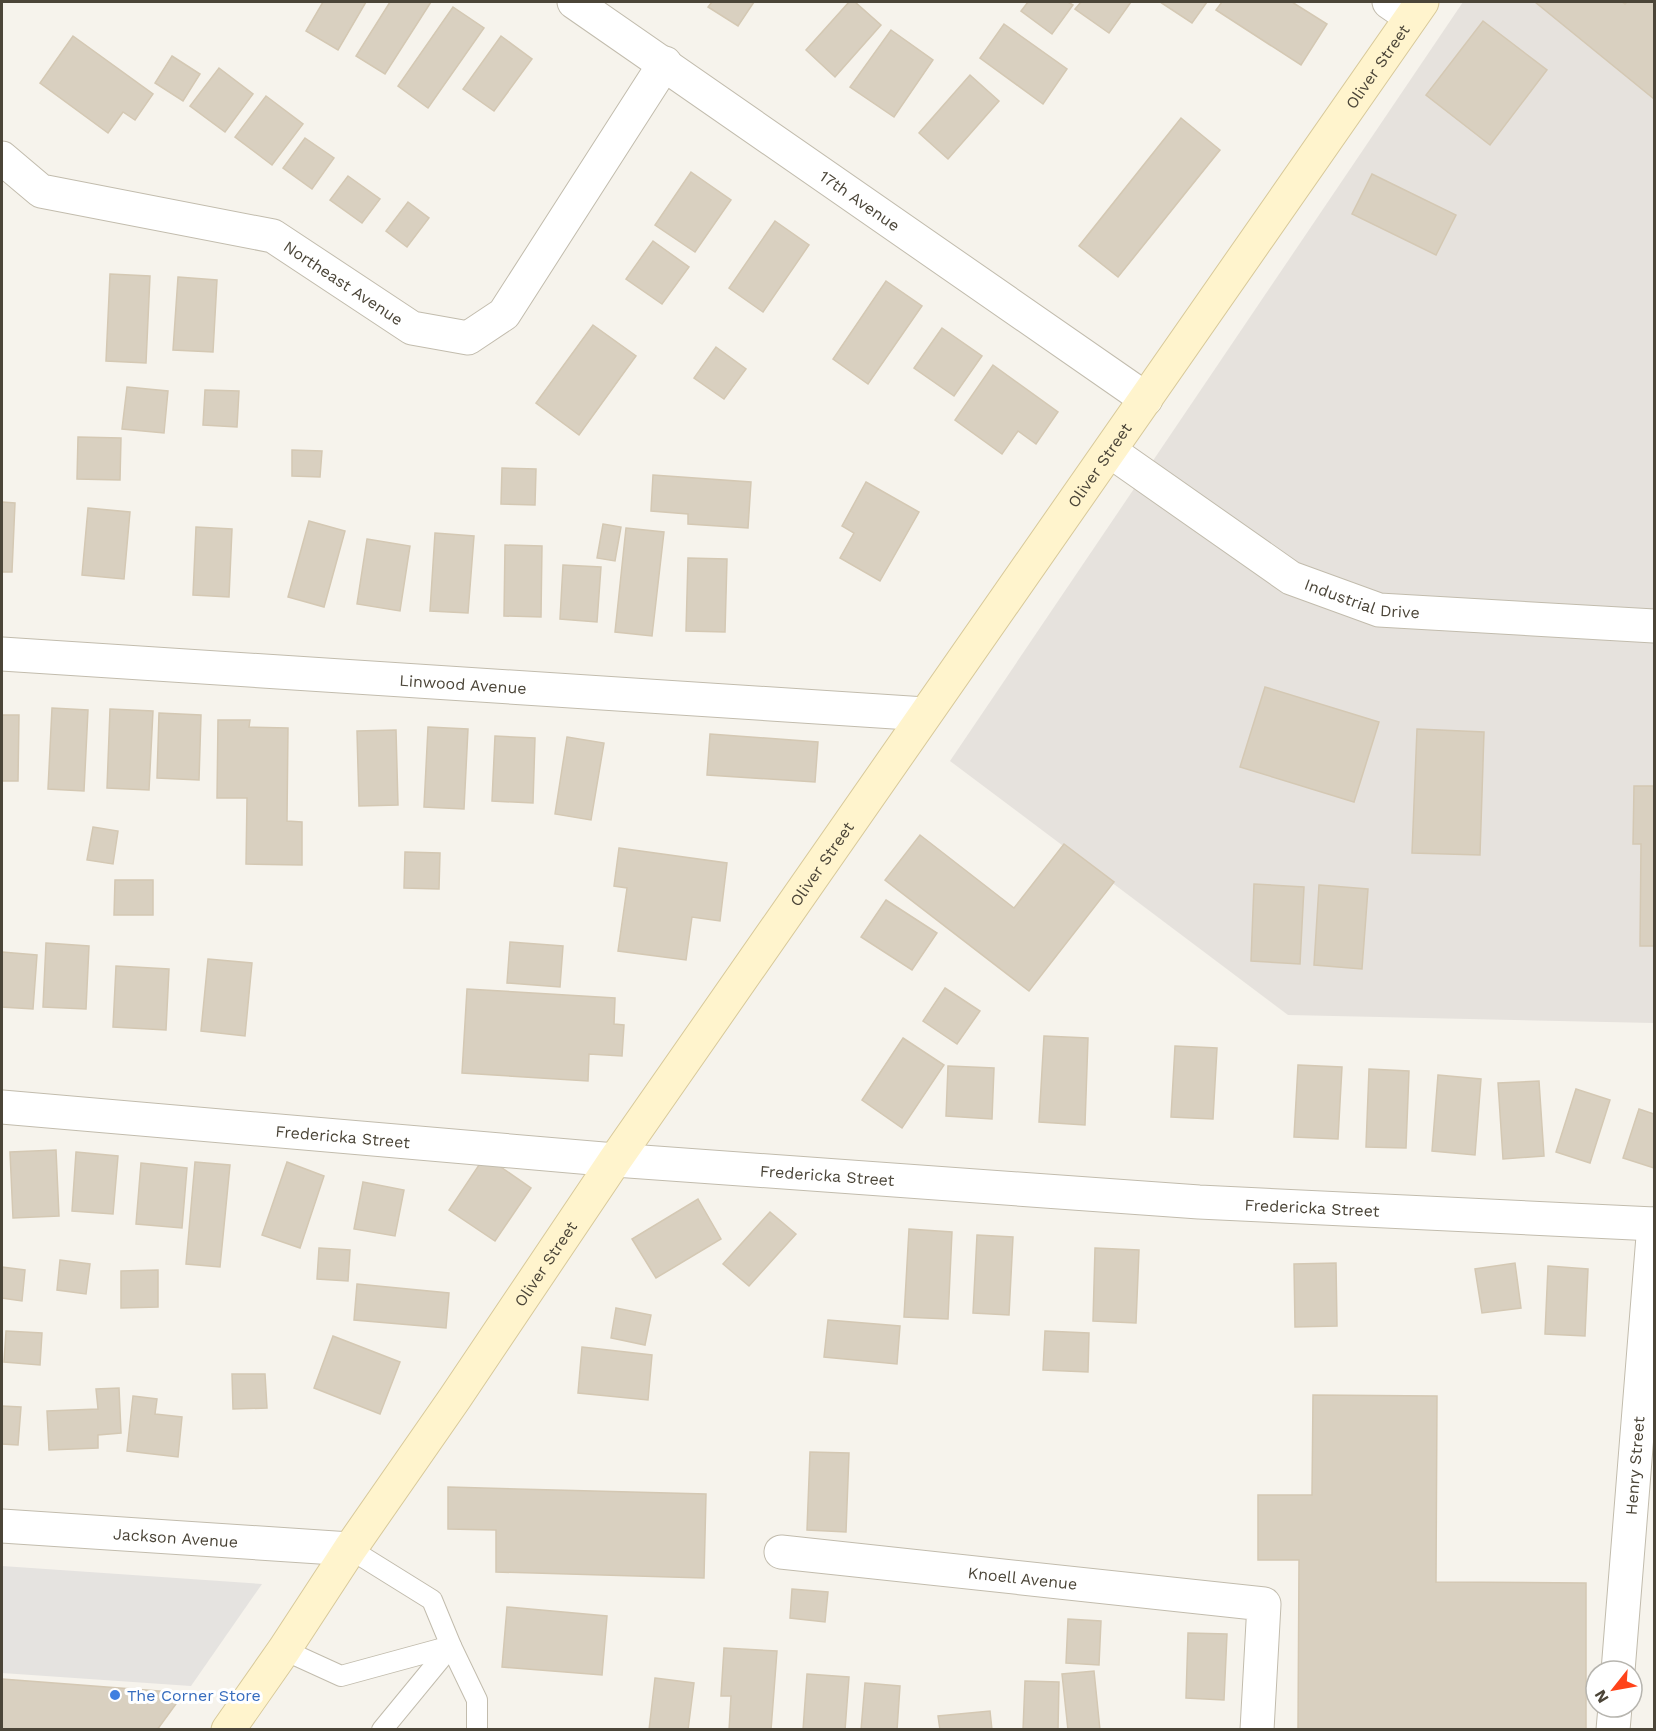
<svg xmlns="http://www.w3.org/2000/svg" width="1656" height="1731" font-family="'Work Sans',sans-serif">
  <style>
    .industrial { fill: #e6e2dd }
    .parking { fill: #e5e3e0 }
    .building { fill: #d9d0c0; stroke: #d4c8b3; stroke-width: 1.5 }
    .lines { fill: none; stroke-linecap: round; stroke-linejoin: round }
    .service-casing { stroke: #c2bcad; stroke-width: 22 }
    .minor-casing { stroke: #c2bcad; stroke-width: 35 }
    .secondary-casing { stroke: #d8c99a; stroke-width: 35 }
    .service { stroke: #fff; stroke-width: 20 }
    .minor { stroke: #fff; stroke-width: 33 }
    .secondary { stroke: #fff4cd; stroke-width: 33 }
    .shop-dot { fill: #3f7fe0; stroke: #fff; stroke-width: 2 }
    .labels { text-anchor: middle; stroke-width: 6; stroke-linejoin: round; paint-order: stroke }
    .street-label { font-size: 16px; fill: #4b4538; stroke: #fff }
    .shop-label { font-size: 16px; fill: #366cbe; stroke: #fff; text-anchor: start }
  </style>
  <rect width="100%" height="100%" fill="#f6f3ec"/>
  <!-- industrial -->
  <path class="industrial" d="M1463 2H1654V1023L1288 1015 950 761Z"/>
  <!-- parking -->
  <path class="parking" d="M2 1566 262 1584 191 1686 2 1673Z"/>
  <!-- building -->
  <g class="building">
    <path d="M323 2H366L338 50 306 31Z"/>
    <path d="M390 2H431L385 74 356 56Z"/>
    <path d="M712 2H754L738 26 708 7Z"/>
    <path d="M849 2H855L881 25 835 77 806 50Z"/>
    <path d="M1028 2H1068L1073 5 1052 34 1021 11Z"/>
    <path d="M1081 2H1131L1109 33 1075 9Z"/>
    <path d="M1160 2H1207L1192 23Z"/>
    <path d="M1222 2H1292L1327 24 1301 65 1216 10Z"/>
    <path d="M1535 2H1622L1625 4 1627 2H1654V99Z"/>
    <path d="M453 7 484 28 428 108 398 86Z"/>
    <path d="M1483 21 1547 70 1490 145 1426 95Z"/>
    <path d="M1004 24 1067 69 1043 104 980 58Z"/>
    <path d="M891 30 933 60 894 117 850 87Z"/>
    <path d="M73 36 153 94 135 120 123 112 108 133 40 83Z"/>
    <path d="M501 36 532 59 494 111 463 89Z"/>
    <path d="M172 56 200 74 183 101 155 83Z"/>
    <path d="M219 68 253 94 225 132 190 106Z"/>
    <path d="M970 75 999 101 948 159 919 133Z"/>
    <path d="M266 96 303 124 272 165 235 137Z"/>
    <path d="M1181 118 1220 150 1118 277 1079 246Z"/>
    <path d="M305 138 334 158 312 189 283 168Z"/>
    <path d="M691 172 731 200 695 252 655 225Z"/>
    <path d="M1372 174 1456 215 1436 255 1352 214Z"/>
    <path d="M348 176 380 199 362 223 330 200Z"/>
    <path d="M408 202 429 218 407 247 386 231Z"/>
    <path d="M775 221 809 245 763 312 729 288Z"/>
    <path d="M653 241 689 267 662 304 626 279Z"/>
    <path d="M110 274 150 276 146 363 106 361Z"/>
    <path d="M178 277 217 280 213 352 173 350Z"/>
    <path d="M886 281 922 306 868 384 833 359Z"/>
    <path d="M593 325 636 356 579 435 536 403Z"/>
    <path d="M942 328 982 356 954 396 914 368Z"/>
    <path d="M716 347 746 369 724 399 694 378Z"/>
    <path d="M993 365 1058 412 1036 444 1018 431 1002 454 955 420Z"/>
    <path d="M127 387 168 391 164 433 122 429Z"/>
    <path d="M205 390 239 391 237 427 203 425Z"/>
    <path d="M78 437 121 438 120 480 77 479Z"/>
    <path d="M292 450 322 451 320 477 292 476Z"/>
    <path d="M502 468 536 469 535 505 501 504Z"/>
    <path d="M653 475 751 482 748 528 688 524V514L651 511Z"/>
    <path d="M866 482 919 512 880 581 840 558 854 533 842 526Z"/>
    <path d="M2 502 15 503 12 572H2Z"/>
    <path d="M88 508 130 512 124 579 82 575Z"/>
    <path d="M309 521 345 531 324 607 288 597Z"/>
    <path d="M603 524 621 527 615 561 597 558Z"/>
    <path d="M196 527 232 529 229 597 193 595Z"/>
    <path d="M626 528 664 532 652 636 615 632Z"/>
    <path d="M435 533 474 536 468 613 430 611Z"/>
    <path d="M367 539 410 546 400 611 357 604Z"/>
    <path d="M505 545 542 546 541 617 504 616Z"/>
    <path d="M688 558 727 559 725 632 686 631Z"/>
    <path d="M563 565 601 567 597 622 560 619Z"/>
    <path d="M1265 687 1379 722 1354 802 1240 767Z"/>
    <path d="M52 708 88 710 84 791 48 789Z"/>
    <path d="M110 709 153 711 149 790 107 788Z"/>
    <path d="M159 713 201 715 199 780 157 778Z"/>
    <path d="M2 715H19L18 781H2Z"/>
    <path d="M218 720H250L249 727 288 728 287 821 302 822V865L246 864 247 798H217Z"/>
    <path d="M428 727 468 729 464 809 424 807Z"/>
    <path d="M1417 729 1484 732 1480 855 1412 853Z"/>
    <path d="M396 730 398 805 359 806 357 731Z"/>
    <path d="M710 734 818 742 815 782 707 775Z"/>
    <path d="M495 736 535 738 533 803 492 801Z"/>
    <path d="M567 737 604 743 591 820 555 814Z"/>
    <path d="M1634 786H1654V946H1640L1641 844H1633Z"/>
    <path d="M93 827 118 831 113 864 87 860Z"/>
    <path d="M920 835 1014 908 1064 844 1114 882 1029 991 885 880Z"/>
    <path d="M619 848 727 863 720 921 692 917 686 960 618 951 627 888 614 886Z"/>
    <path d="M405 852 440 853 439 889 404 888Z"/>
    <path d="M115 880H153V915H114Z"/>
    <path d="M1254 884 1304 887 1300 964 1251 961Z"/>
    <path d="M1319 885 1368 889 1362 969 1314 965Z"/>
    <path d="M886 900 937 933 912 970 861 937Z"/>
    <path d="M510 942 563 946 560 987 507 983Z"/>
    <path d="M46 943 89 946 86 1009 43 1007Z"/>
    <path d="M2 952 37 955 33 1009 2 1007Z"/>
    <path d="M208 959 252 963 245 1036 201 1031Z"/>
    <path d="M116 966 169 969 166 1030 113 1027Z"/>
    <path d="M945 988 980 1011 957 1044 923 1021Z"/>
    <path d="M467 989 615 998 614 1024 624 1025 622 1056 589 1054 588 1081 462 1073Z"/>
    <path d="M1044 1036 1088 1038 1085 1125 1039 1122Z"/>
    <path d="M903 1038 944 1065 902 1128 862 1100Z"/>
    <path d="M1175 1046 1217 1048 1213 1119 1171 1117Z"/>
    <path d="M1298 1065 1342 1067 1338 1139 1294 1137Z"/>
    <path d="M948 1066 994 1068 992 1119 946 1116Z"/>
    <path d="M1369 1069 1409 1071 1406 1148 1366 1147Z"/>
    <path d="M1438 1075 1481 1079 1475 1155 1432 1151Z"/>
    <path d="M1539 1081 1544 1156 1503 1159 1498 1083Z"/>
    <path d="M1576 1089 1610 1100 1590 1163 1556 1152Z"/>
    <path d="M1639 1109 1654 1114V1168L1623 1158Z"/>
    <path d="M56 1150 59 1216 13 1218 10 1152Z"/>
    <path d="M76 1152 118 1156 113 1214 72 1211Z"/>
    <path d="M485 1156 531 1188 495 1241 449 1210Z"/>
    <path d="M195 1162 230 1165 220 1267 186 1264Z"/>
    <path d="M287 1162 324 1176 300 1248 262 1235Z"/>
    <path d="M141 1163 187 1168 182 1228 136 1224Z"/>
    <path d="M363 1182 404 1190 395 1236 354 1229Z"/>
    <path d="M698 1199 721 1239 656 1278 632 1239Z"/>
    <path d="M770 1212 796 1234 749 1286 723 1264Z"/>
    <path d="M909 1229 952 1232 948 1319 904 1317Z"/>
    <path d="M977 1235 1013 1237 1009 1315 973 1313Z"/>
    <path d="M319 1248 350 1250 348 1281 317 1279Z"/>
    <path d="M1095 1248 1139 1250 1136 1323 1093 1321Z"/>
    <path d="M60 1260 90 1264 86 1294 57 1290Z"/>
    <path d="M1336 1263 1337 1326 1295 1327 1294 1264Z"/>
    <path d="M1515 1263 1521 1308 1482 1313 1475 1269Z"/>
    <path d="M1548 1266 1588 1269 1585 1336 1545 1334Z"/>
    <path d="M2 1267 25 1270 22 1301 2 1298Z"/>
    <path d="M158 1270V1307L121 1308V1271Z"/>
    <path d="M357 1284 449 1293 446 1328 354 1320Z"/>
    <path d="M616 1308 651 1315 645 1345 611 1338Z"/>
    <path d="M828 1320 900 1326 897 1364 824 1357Z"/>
    <path d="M6 1331 42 1333 40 1365 4 1362Z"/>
    <path d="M1045 1331 1089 1333 1088 1372 1043 1370Z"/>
    <path d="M333 1336 400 1362 380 1414 314 1388Z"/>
    <path d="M582 1347 652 1355 648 1400 578 1393Z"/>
    <path d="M232 1374H265L267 1408 233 1409Z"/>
    <path d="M119 1388 121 1433 98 1435V1448L49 1450 47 1411 98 1409 96 1389Z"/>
    <path d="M1313 1395 1437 1396 1436 1582 1586 1583V1730H1298L1299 1560H1258V1495H1312Z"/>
    <path d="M133 1396 157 1399 155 1414 182 1417 178 1457 127 1451Z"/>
    <path d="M2 1406 21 1407 18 1445 2 1444Z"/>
    <path d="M810 1452 849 1453 846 1532 807 1530Z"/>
    <path d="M448 1487 706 1494 704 1578 496 1572V1530L448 1529Z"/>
    <path d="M792 1589 828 1592 825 1622 790 1618Z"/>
    <path d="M507 1607 607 1616 602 1675 502 1667Z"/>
    <path d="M1068 1619 1101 1621 1099 1665 1066 1663Z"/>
    <path d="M1188 1633 1227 1634 1224 1700 1186 1698Z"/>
    <path d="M724 1648 777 1651 771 1730H729L731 1696H721Z"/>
    <path d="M1094 1671 1100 1730H1068L1062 1674Z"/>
    <path d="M807 1674 849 1677 845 1730H803Z"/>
    <path d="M655 1678 694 1683 688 1730H649Z"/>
    <path d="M2 1679 184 1693 157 1730H2Z"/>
    <path d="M1025 1681 1059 1682 1058 1730H1023Z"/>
    <path d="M865 1683 900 1686 897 1730H861Z"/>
    <path d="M990 1711 992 1730H940L938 1716Z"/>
  </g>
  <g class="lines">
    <!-- service casing -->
    <g class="service-casing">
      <g id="service">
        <path d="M350 1549 432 1600 451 1646 382 1730"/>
        <path d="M284 1650 341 1676 451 1646 477 1700V1730"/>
      </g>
    </g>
    <!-- minor casing -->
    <g class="minor-casing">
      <g id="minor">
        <path id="s1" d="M574 2 1146 399"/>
        <path d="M1389 2 1411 17"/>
        <path id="s2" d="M2 158 41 191 273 236 412 328 468 338 504 314 665 63"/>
        <path id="s3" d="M1110 451 1291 578 1379 610 1654 626"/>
        <path id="s4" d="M2 654 925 714"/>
        <path id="s5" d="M2 1107 615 1160 1199 1202 1654 1224"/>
        <path id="s6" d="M2 1526 350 1549"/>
        <path id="s7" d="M781 1552 1264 1604 1257 1730"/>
        <path id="s8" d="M1618 1671 1654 1224"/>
        <path d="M1613 1730 1615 1707"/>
      </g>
    </g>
    <!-- secondary casing -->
    <g class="secondary-casing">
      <g id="secondary">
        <path id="s9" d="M228 1730 284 1650 350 1549 455 1398 615 1160 1422 2"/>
      </g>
    </g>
    <!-- service -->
    <use href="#service" class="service"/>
    <!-- minor -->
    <use href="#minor" class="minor"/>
    <!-- secondary -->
    <use href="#secondary" class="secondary"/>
  </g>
  <!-- markers -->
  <circle class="shop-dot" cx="115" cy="1695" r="6"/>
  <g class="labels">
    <!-- street labels -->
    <g class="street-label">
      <text dy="6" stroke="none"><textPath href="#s9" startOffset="2022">Oliver Street</textPath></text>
      <text dy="6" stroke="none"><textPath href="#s1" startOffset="348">17th Avenue</textPath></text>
      <text dy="6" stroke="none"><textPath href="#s2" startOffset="372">Northeast Avenue</textPath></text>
      <text dy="6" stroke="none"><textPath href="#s9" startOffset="1536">Oliver Street</textPath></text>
      <text dy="6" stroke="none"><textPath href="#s3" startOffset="296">Industrial Drive</textPath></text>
      <text dy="6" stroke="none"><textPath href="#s4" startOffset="462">Linwood Avenue</textPath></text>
      <text dy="6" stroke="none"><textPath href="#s9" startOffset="1050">Oliver Street</textPath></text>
      <text dy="6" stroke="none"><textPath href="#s5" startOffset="342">Fredericka Street</textPath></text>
      <text dy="6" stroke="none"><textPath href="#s5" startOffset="828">Fredericka Street</textPath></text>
      <text dy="6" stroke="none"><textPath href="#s5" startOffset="1314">Fredericka Street</textPath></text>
      <text dy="6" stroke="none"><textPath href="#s9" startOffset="564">Oliver Street</textPath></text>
      <text dy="6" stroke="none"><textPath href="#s8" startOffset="206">Henry Street</textPath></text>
      <text dy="6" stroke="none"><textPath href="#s6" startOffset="174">Jackson Avenue</textPath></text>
      <text dy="6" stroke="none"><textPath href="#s7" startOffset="243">Knoell Avenue</textPath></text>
    </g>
    <!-- shop labels -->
    <g class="shop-label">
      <text x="127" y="1701">The Corner Store</text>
    </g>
  </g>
  <!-- border -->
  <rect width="1656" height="1731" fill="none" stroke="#4b4538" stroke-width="6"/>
  <!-- north arrow -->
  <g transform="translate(1614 1689) rotate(239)"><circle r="28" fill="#ffffff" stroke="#b7b5af" stroke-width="1.5"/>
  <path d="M0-4.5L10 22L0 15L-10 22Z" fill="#ff431a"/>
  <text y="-9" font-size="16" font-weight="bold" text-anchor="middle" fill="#4b4538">N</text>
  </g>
</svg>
